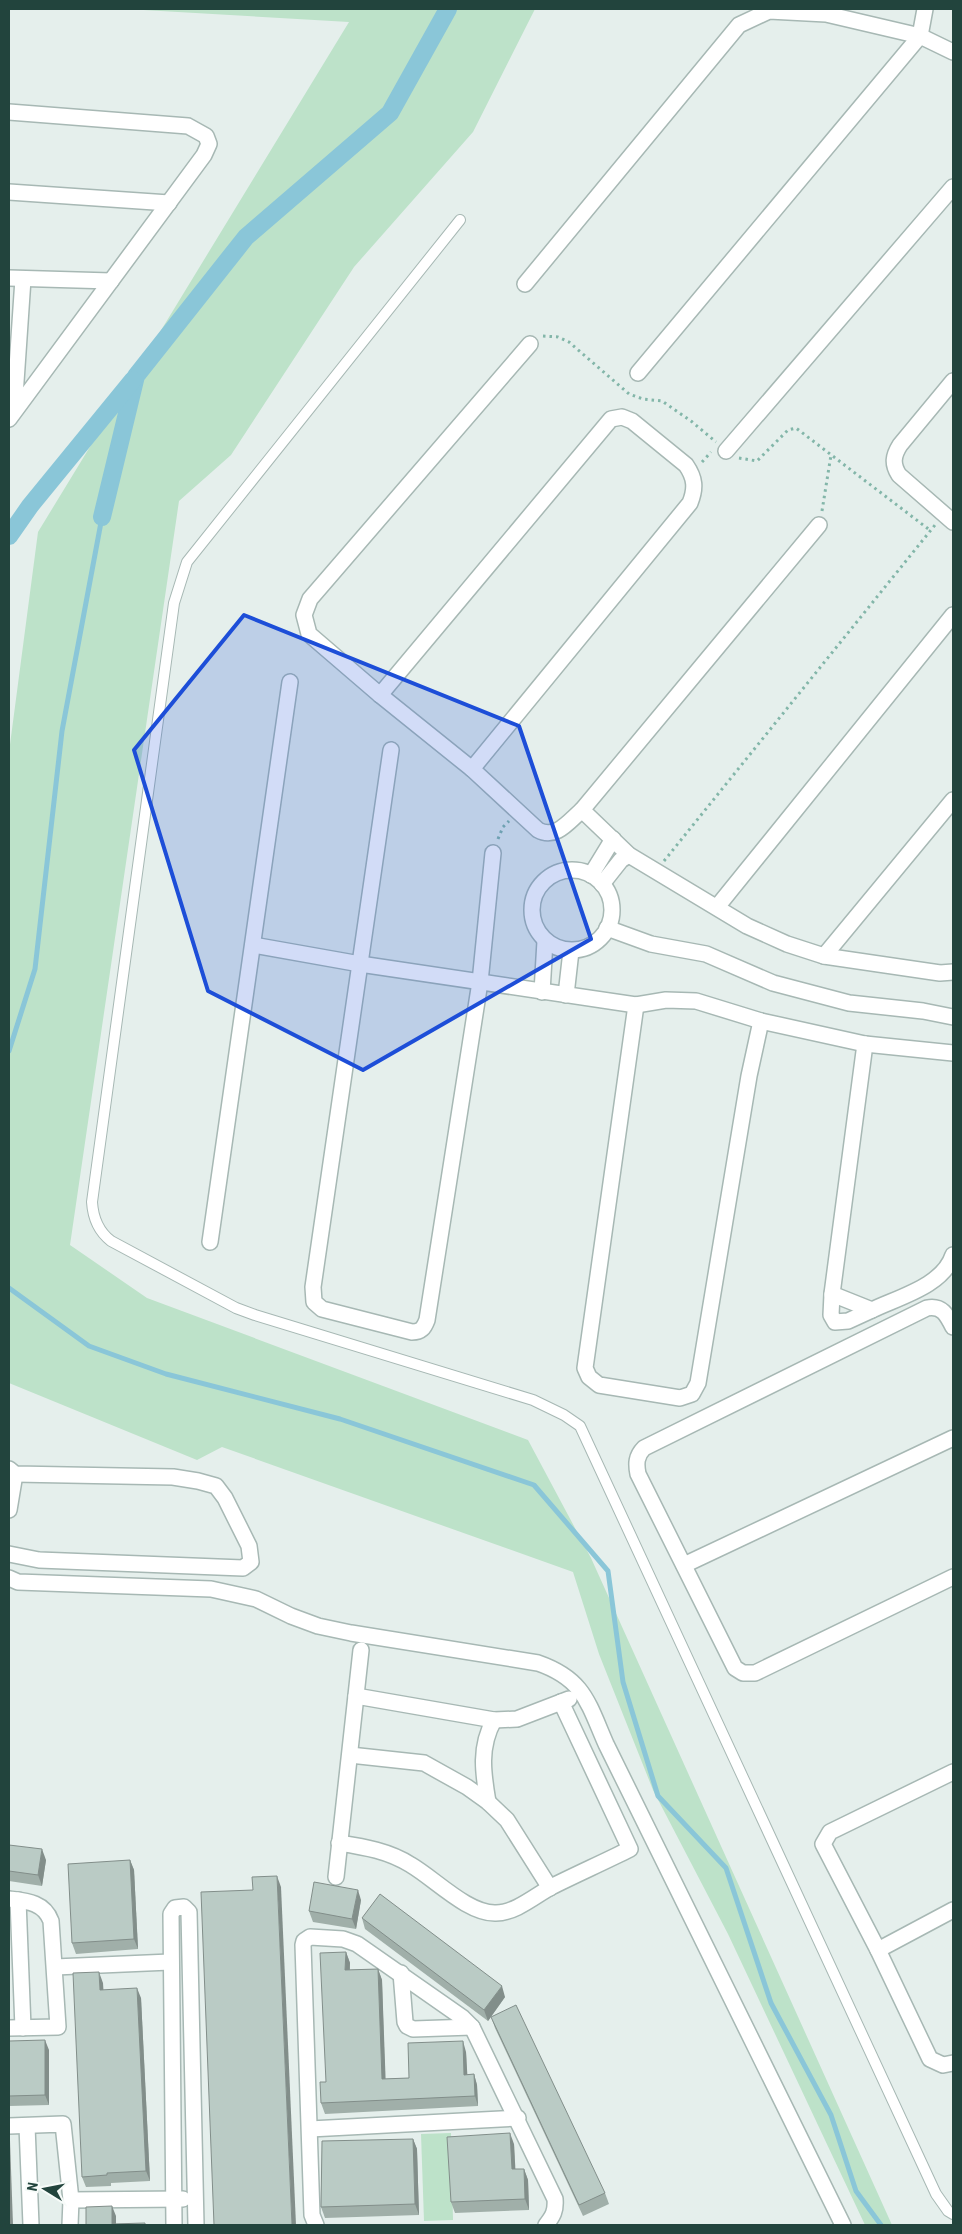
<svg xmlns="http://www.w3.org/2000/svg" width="962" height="2234" font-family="'Roboto Condensed',sans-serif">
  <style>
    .green { fill: #bde2c9 }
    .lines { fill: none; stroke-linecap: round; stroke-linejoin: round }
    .stream { stroke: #8ac6d8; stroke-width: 5 }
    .canal { stroke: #8ac6d8; stroke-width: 18 }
    .service-casing { stroke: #a7b8b4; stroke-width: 12 }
    .minor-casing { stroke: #a7b8b4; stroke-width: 18 }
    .path { stroke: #83b6a9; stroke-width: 3; stroke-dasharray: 2.5 4; stroke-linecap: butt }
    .service { stroke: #fff; stroke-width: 10 }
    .minor { stroke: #fff; stroke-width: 15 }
    .wall { fill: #a0afa9 }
    .shaded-wall { fill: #828e8a }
    .building { fill: #bacbc5; stroke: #828e8a }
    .marked { fill: #1d4ed8; fill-opacity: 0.2; stroke: #1d4ed8; stroke-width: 4; stroke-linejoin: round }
  </style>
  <rect width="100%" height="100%" fill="#e5efec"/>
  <!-- green -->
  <g class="green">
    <path d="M126 9H535L473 132 354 267 231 455 179 501 70 1245 147 1298 528 1440 591 1558 892 2225H865L728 1934 653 1790 599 1654 573 1572 222 1447 197 1460 9 1383V752L38 532 349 22Z"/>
    <path d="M451 2133 453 2220 424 2221 421 2134Z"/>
  </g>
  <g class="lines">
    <!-- stream -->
    <g class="stream">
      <path d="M9 1051 35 969 62 731 102 517"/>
      <path d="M9 1288 89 1346 166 1374 340 1419 534 1485 608 1571 623 1682 658 1796 726 1868 771 2003 831 2115 856 2191 881 2225"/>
    </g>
    <!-- canal -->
    <g class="canal">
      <path d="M102 517 136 376 246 237 390 113 448 9"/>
      <path d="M9 536 30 506 133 380"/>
    </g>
    <!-- service casing -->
    <g class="service-casing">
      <path id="service" d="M460 220 187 562 174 603 92 1202C93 1218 98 1231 111 1241L236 1308 255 1315 533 1400 564 1415 580 1426 936 2194 948 2211 953 2214"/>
    </g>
    <!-- minor casing -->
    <g class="minor-casing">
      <g id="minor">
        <path d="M9 112 188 126 206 136 209 144 204 155 9 419"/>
        <path d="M9 192 169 203"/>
        <path d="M9 278 111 281"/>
        <path d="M525 284 739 25 769 11 826 14 920 36 953 52"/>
        <path d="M530 344 310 599 304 615 309 634 380 695 472 769 538 830C556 840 569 821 582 810L819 525"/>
        <path d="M638 373 920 36 925 9"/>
        <path d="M953 381 900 445C893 456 892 464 899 475L953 522"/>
        <path d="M14 411 23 279"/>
        <path d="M726 451 953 187"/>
        <path d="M380 695 611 419 622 417 632 421 686 465C695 478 696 488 690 503L472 769"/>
        <path d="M391 750 313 1287 314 1302 322 1309 412 1332C421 1332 424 1328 427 1320L480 982 493 853"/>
        <path d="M582 810 629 855 747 926 787 944 824 956 940 973 953 972"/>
        <circle cx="572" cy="910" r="40"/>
        <path d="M591 875 613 839"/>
        <path d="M602 884 621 860 629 855"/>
        <path d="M717 907 953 615"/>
        <path d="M607 928 651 944 706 954 773 983 849 1003 923 1011 953 1017"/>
        <path d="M253 945 360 964 636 1005 666 1000 696 1001 761 1021 865 1044 953 1053"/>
        <path d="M824 956 953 800"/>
        <path d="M542 992 545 941"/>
        <path d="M566 995 571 951"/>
        <path d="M636 1005 585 1368 589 1377 599 1385 680 1398 692 1394 698 1383 749 1076 761 1021"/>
        <path d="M865 1044 832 1294 872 1310C899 1297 943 1286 953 1255"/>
        <path d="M210 1242 290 682"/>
        <path d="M832 1294 831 1315 835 1322 848 1321 872 1310"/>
        <path d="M953 1327C947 1315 942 1305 927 1308L644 1448C636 1456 636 1464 638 1474L735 1668 743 1673H755L953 1577"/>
        <path d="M9 1469 15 1474 173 1477 198 1481 216 1486 225 1498 249 1546 251 1562 243 1568 39 1560 9 1554"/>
        <path d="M9 1510 15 1474"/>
        <path d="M684 1565 953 1438"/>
        <path d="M9 1578 18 1582 211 1589 256 1599 291 1616 318 1626 351 1633 538 1663C584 1679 588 1703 606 1744L843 2225"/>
        <path d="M356 1696 494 1720 517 1719 569 1699"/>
        <path d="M350 1755 424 1763 467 1787 488 1802 507 1820 550 1888"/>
        <path d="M953 1772 830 1832 823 1844 878 1950 930 2059 943 2065 953 2063"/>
        <path d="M488 1802C483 1773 479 1747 494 1720"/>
        <path d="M339 1843C365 1847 389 1851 411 1865 435 1879 468 1914 496 1913 515 1913 535 1896 551 1887 577 1874 604 1862 630 1849L561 1702"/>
        <path d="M336 1877 361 1650"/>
        <path d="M9 1899C26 1901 44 1902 51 1921L58 2027 9 2028"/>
        <path d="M18 1900 23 2028"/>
        <path d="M878 1950 953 1910"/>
        <path d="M55 1967 170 1962"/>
        <path d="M401 1973 405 2022 407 2026 413 2029 472 2027"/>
        <path d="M9 2126 63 2124 71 2200 70 2225"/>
        <path d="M27 2126 31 2225"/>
        <path d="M310 2129 518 2118"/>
        <path d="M71 2200 183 2199"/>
        <path d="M174 2225 171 1914 175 1908 184 1907 189 1912 196 2225"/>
        <path d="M316 2225 312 2215 303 1945 304 1941 310 1937 343 1939 357 1944 463 2018 472 2027 555 2199C556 2211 553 2216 546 2225"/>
      </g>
    </g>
    <!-- path -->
    <g class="path">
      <path d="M543 336 558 337 569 342 629 394 643 399 662 401 691 421 716 442"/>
      <path d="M739 458 757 461 788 430 796 428 931 531"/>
      <path d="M702 462 711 452"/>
      <path d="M822 511 831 455"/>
      <path d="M498 839 503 827 509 821"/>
      <path d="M664 861 935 525"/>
    </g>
    <!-- service -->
    <use href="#service" class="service"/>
    <!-- minor -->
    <use href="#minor" class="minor"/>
  </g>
  <!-- wall -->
  <g class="wall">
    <path d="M9 1845 46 1860 42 1886 9 1881Z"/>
    <path d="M130 1860 134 1870 138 1949 76 1954 72 1943Z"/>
    <path d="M361 1900 356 1929 313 1922 309 1911Z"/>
    <path d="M362 1918 505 1997 488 2021 365 1929Z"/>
    <path d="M346 1952 350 1963V1970L378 1969 382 1980 385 2079 409 2078 466 2052 467 2075 474 2074 477 2085 478 2106 325 2114 321 2103 326 2082Z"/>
    <path d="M103 1983V1990L141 1998 150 2181 111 2183V2186L86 2187 82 2177Z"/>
    <path d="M491 2017 605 2193 609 2204 583 2216 495 2028Z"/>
    <path d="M9 2041 49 2050V2105L9 2106Z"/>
    <path d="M413 2139 417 2149 419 2215 325 2218 321 2207Z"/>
    <path d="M514 2144 515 2169H524L528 2180 529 2210 455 2213 451 2202Z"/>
  </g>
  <!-- shaded-wall -->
  <g class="shaded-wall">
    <path d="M42 1849 46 1860 42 1886 38 1875Z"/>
    <path d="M130 1860 134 1870 138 1949 134 1939Z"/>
    <path d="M277 1876 281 1887 296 2225H292Z"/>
    <path d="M358 1890 361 1900 356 1929 352 1919Z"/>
    <path d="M346 1952 350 1963 349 1981 345 1970Z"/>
    <path d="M378 1969 382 1980 386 2090 382 2079Z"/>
    <path d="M99 1972 103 1983 104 2000 100 1990Z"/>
    <path d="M502 1986 505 1997 488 2021 484 2010Z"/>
    <path d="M137 1988 141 1998 150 2181 146 2171Z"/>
    <path d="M45 2040 49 2050V2105L45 2095Z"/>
    <path d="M463 2041 466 2052 468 2086 464 2075Z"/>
    <path d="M474 2074 477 2085 478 2106 475 2096Z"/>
    <path d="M510 2133 514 2144 516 2180 512 2169Z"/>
    <path d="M9 2138 10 2141 13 2225H9Z"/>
    <path d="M413 2139 417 2149 419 2215 415 2204Z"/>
    <path d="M524 2169 528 2180 529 2210 525 2199Z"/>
    <path d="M112 2206 116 2216V2225L112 2224Z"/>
  </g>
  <!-- building -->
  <g class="building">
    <path d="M9 1845 42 1849 38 1875 9 1871Z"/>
    <path d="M130 1860 134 1939 72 1943 68 1864Z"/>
    <path d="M277 1876 292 2225H214L201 1892 253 1890 252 1877Z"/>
    <path d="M314 1882 358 1890 352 1919 309 1911Z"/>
    <path d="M380 1894 502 1986 484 2010 362 1918Z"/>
    <path d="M346 1952 345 1970 378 1969 382 2079 409 2078 408 2043 463 2041 464 2075 474 2074 475 2096 321 2103 320 2082H326L320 1953Z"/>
    <path d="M99 1972 100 1990 137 1988 146 2171 107 2173V2175L82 2177 73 1973Z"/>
    <path d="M516 2005 605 2193 579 2205 491 2017Z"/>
    <path d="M45 2040V2095L9 2096V2041Z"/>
    <path d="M510 2133 512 2169H524L525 2199 451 2202 447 2137Z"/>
    <path d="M413 2139 415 2204 321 2207 322 2141Z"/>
    <path d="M112 2206V2224L145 2223V2225H86V2207Z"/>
  </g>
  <!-- marked area -->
  <path class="marked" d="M244 615 519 726 591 939 363 1070 208 991 134 750Z"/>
  <!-- border -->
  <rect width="962" height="2234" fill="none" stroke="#22443d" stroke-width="20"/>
  <!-- north arrow -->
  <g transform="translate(45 2189) rotate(280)" stroke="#f7fbf9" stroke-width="4" paint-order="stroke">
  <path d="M0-4L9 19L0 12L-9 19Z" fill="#22443d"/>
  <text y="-8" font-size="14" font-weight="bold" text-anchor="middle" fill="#22443d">N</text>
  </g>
</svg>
